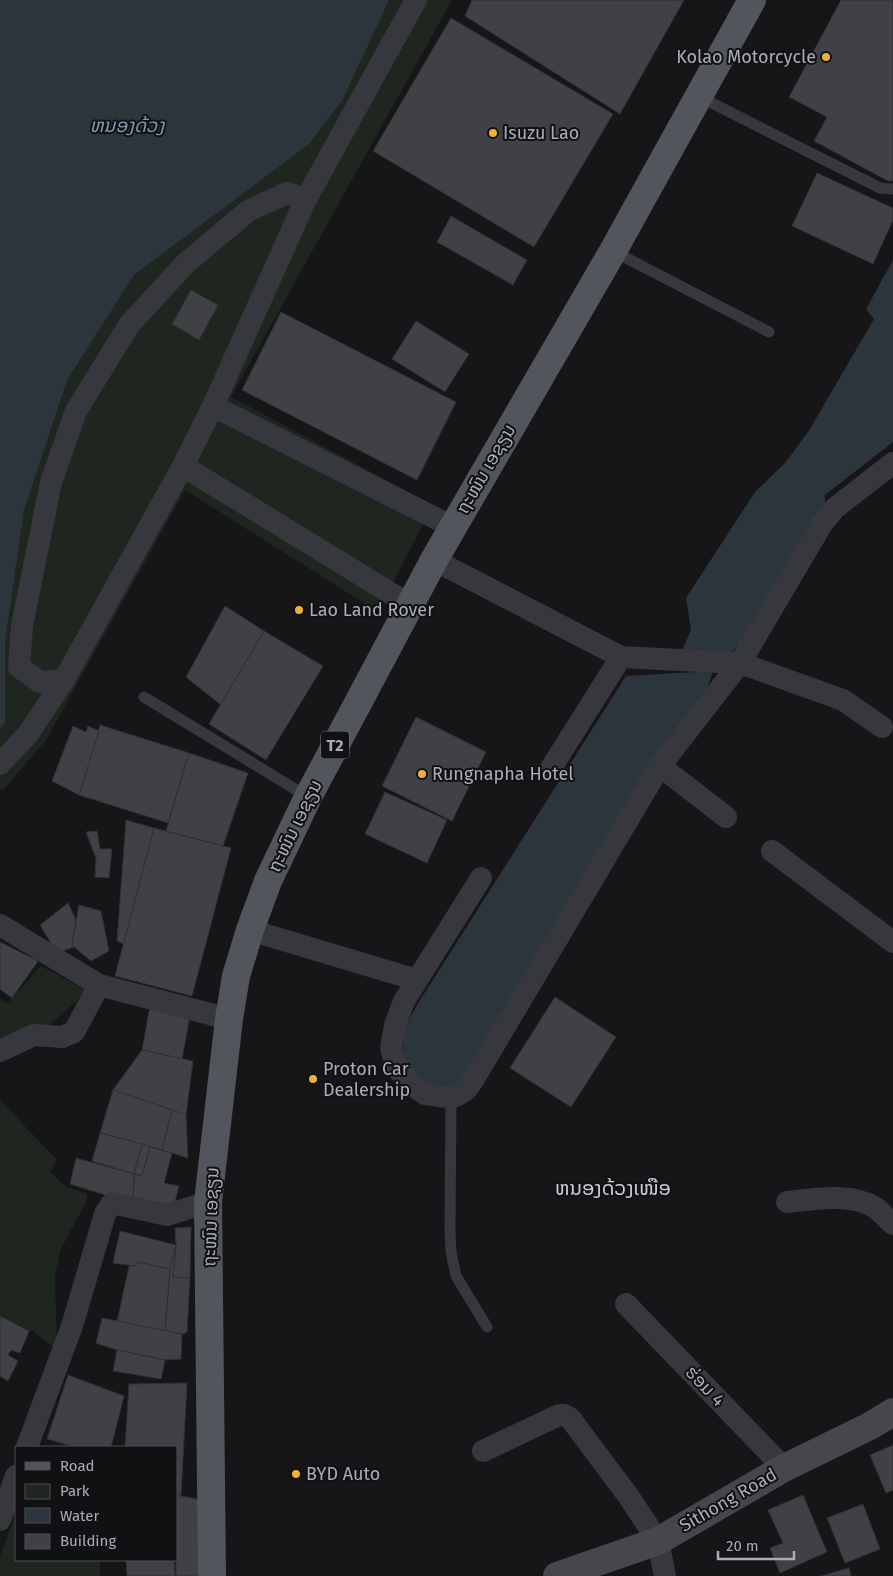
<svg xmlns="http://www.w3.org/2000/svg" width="893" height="1576" font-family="'Fira Sans','Noto Sans Lao',sans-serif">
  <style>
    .green { fill: #1e261f }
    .water { fill: #2c353c }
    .building { fill: #404145; stroke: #303034 }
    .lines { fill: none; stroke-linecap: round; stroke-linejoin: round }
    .lane { stroke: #37383d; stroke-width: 11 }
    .street { stroke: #37383d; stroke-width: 22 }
    .secondary { stroke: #45474d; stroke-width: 28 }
    .primary { stroke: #53555c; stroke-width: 28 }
    .poi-dot { fill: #f2b134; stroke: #111113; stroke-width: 2 }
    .labels { text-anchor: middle; stroke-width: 4; stroke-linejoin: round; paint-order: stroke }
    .shield { fill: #111113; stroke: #7b7e86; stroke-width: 1 }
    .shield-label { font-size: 16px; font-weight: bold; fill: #a8adb8 }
    .poi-label { font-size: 18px; fill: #a8adb8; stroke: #111113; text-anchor: start }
    .street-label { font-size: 18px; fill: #a8adb8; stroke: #111113 }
    .water-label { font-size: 19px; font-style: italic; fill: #7f9bb3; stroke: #111113 }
    .quarter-label { font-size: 20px; fill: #c9ccd4; stroke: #111113 }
  </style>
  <rect width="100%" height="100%" fill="#161618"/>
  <!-- green -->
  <g class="green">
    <path d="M0 0H452L231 397 433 505 378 612 185 490 46 740 4 789 0 790Z"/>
    <path d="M41 966 84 989 79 999 48 1026 0 1045V998L7 1004Z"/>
    <path d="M0 1100 57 1160 50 1172 65 1186 87 1194V1200L61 1249 55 1276 57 1350 33 1331H29L0 1316Z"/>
    <path d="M16 1512V1560H100V1576H0V1556Z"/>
  </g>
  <!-- water -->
  <g class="water">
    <path d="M0 0H389L342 101 309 144 134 275 67 380 24 510 5 642V722L0 729Z"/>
    <path d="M893 260V442L825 495V505L744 639 732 652 682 650 691 630 686 598 755 492 785 463 808 432 874 319 866 309Z"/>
    <path d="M713 671 708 686 469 1073 454 1088H427L406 1067 403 1048 404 1029 417 1005 626 676Z"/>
  </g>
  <!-- building -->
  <g class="building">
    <path d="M472 0H684L620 114 465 16Z"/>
    <path d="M841 0H893V181H888L814 141 827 117 789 97Z"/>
    <path d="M451 18 613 114 534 247 373 151Z"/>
    <path d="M817 173 893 208V220L873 264 792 226Z"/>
    <path d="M451 216 527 260 513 285 437 242Z"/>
    <path d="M191 290 218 305 199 340 172 324Z"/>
    <path d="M281 312 456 402 417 480 242 390Z"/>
    <path d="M416 321 469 354 445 392 392 359Z"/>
    <path d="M225 606 264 631 221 705 186 677Z"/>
    <path d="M264 631 323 666 266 760 209 724Z"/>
    <path d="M416 717 486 752 452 821 382 786Z"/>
    <path d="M100 725 189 753 168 823 79 795Z"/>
    <path d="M73 726 86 732 88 726 99 731 79 795 52 781Z"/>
    <path d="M189 753 248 773 223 846 166 831Z"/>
    <path d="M385 792 447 820 427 863 365 834Z"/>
    <path d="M126 820 154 828 124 944 117 941Z"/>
    <path d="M154 828 231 848 192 996 115 976Z"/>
    <path d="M97 831 100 849H112L109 878 95 877 96 858 86 832Z"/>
    <path d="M68 903 76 920 72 945 74 947 57 953 40 925Z"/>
    <path d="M79 905 101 911 109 951 91 961 72 945Z"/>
    <path d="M0 942 38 961 12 998 0 989Z"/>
    <path d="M555 997 616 1037 571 1107 510 1068Z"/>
    <path d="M150 1006 190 1016 182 1059 142 1050Z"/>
    <path d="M142 1050 193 1061 186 1115 113 1090Z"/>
    <path d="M113 1090 172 1110 162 1150 100 1133Z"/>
    <path d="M172 1110 186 1115 188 1158 162 1150Z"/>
    <path d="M100 1133 142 1144 134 1174 92 1161Z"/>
    <path d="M142 1144 150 1147 142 1176 134 1174Z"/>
    <path d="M150 1147 172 1153 164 1183 179 1186 174 1206 133 1200 134 1174 142 1176Z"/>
    <path d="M76 1158 134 1174 133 1200 131 1203 70 1184Z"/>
    <path d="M191 1227 190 1278 173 1277 176 1245 175 1228Z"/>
    <path d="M120 1231 176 1245 170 1269 137 1262 135 1266 113 1263Z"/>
    <path d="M176 1245 173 1277 190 1278 187 1332 182 1334 165 1331 170 1269Z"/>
    <path d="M137 1262 170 1269 165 1331 117 1322 129 1266H135Z"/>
    <path d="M0 1316 29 1331 20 1353 11 1350 8 1355 18 1361 8 1381 0 1376Z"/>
    <path d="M102 1318 182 1334 181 1359 165 1360 117 1350 96 1343Z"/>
    <path d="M117 1350 165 1360 161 1379 113 1371Z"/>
    <path d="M68 1375 124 1396 111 1447H75L47 1439Z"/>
    <path d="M187 1383 181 1496 176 1495V1447H125L129 1384Z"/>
    <path d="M893 1445V1490L886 1493 870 1455Z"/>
    <path d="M176 1495 202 1500 200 1576H176Z"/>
    <path d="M803 1495 827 1552 780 1573 770 1548 783 1543 768 1510Z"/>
    <path d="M863 1504 880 1549 845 1563 827 1518Z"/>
    <path d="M126 1560H174L175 1576H127Z"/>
    <path d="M849 1568 851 1576H821Z"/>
  </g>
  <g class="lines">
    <!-- lane -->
    <g class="lane">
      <path d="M698 96 880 188 893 189"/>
      <path d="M613 251 769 332"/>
      <path d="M144 697 308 797"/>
      <path d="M451 1098 450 1231 451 1252 456 1276 487 1327"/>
    </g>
    <!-- street -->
    <g class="street">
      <path d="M306 199 287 193 248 211 185 264 129 325 76 411 51 482 22 626 19 667 40 682 64 680 183 466 213 406 306 199 416 0"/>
      <path d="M213 406 453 527"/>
      <path d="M183 466 410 605"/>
      <path d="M434 560 621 657 740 663 843 700 882 727"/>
      <path d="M0 764 28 734 64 680"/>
      <path d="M660 766 726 817"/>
      <path d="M551 768 621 657"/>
      <path d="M772 851 893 942"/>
      <path d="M481 878 404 1001 395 1025 391 1048 397 1068 412 1085 425 1094 451 1098 458 1095 466 1090 472 1082 660 766 740 663 822 524 835 508 893 463"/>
      <path d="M0 925 99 985 229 1019"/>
      <path d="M250 930 417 980"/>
      <path d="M0 1051 34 1035 62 1037 74 1032 99 985"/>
      <path d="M787 1202C814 1199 852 1192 876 1208 882 1213 887 1219 893 1224"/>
      <path d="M626 1304 784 1468"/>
      <path d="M27 1447 72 1326 105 1214 112 1203 167 1215 208 1202"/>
      <path d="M483 1451 559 1415H564L570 1418 629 1497 658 1541 665 1576"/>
      <path d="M0 1520 16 1476"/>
    </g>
    <!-- secondary -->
    <path class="secondary" d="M557 1576 658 1541 784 1468 870 1426 893 1412"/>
    <!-- primary -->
    <path class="primary" d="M212 1576 208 1202 229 1019 236 976 250 930 268 881 308 797 434 560 613 251 752 0"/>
  </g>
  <!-- markers -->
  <g class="poi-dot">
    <circle cx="826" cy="57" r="5"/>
    <circle cx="493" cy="133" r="5"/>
    <circle cx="299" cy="610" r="5"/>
    <circle cx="422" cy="774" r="5"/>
    <circle cx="313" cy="1079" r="5"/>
    <circle cx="296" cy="1474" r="5"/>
  </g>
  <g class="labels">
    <!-- shield labels -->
    <rect class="shield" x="321" y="731.5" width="28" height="27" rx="4"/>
    <g class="shield-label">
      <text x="335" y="751">T2</text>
    </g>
    <!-- poi labels -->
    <g class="poi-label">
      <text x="816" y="63" text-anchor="end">Kolao Motorcycle</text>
      <text x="503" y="139">Isuzu Lao</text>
      <text x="309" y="616">Lao Land Rover</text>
      <text x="432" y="780">Rungnapha Hotel</text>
      <text x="323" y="1075">Proton Car<tspan x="323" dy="21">Dealership</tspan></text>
      <text x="306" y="1480">BYD Auto</text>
    </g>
    <!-- street labels -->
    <g class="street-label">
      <text transform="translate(486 469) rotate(-60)" y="6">ຖະໜົນ ເອຊຽນ</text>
      <text transform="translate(295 826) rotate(-64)" y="6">ຖະໜົນ ເອຊຽນ</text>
      <text transform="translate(211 1217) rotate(-88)" y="6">ຖະໜົນ ເອຊຽນ</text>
      <text transform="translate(705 1386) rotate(46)" y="6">ຮ່ອມ 4</text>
      <text transform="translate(728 1500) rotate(-30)" y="6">Sithong Road</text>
    </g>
    <!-- water labels -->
    <g class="water-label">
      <text x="127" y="132">ຫນອງດ້ວງ</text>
    </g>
    <!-- quarter labels -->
    <g class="quarter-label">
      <text x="613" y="1195">ຫນອງດ້ວງເໜືອ</text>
    </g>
  </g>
  <!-- legend -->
  <rect x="15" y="1446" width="162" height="115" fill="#111113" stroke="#4d4f55"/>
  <rect x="25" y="1462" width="25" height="8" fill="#53555c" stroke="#4d4f55"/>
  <text x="60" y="1471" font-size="15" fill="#a8adb8">Road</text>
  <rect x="25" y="1484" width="25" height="15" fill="#1e261f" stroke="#4d4f55"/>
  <text x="60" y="1496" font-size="15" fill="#a8adb8">Park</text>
  <rect x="25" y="1508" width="25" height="15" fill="#2c353c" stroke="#4d4f55"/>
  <text x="60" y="1521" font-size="15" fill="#a8adb8">Water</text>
  <rect x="25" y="1534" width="25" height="15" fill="#404145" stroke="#4d4f55"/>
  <text x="60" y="1546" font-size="15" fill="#a8adb8">Building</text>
  <!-- scale -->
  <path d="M718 1551v8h76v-8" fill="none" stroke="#a8adb8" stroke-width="2.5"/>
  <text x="726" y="1551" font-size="15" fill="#a8adb8" stroke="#111113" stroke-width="4" paint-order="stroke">20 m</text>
</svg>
